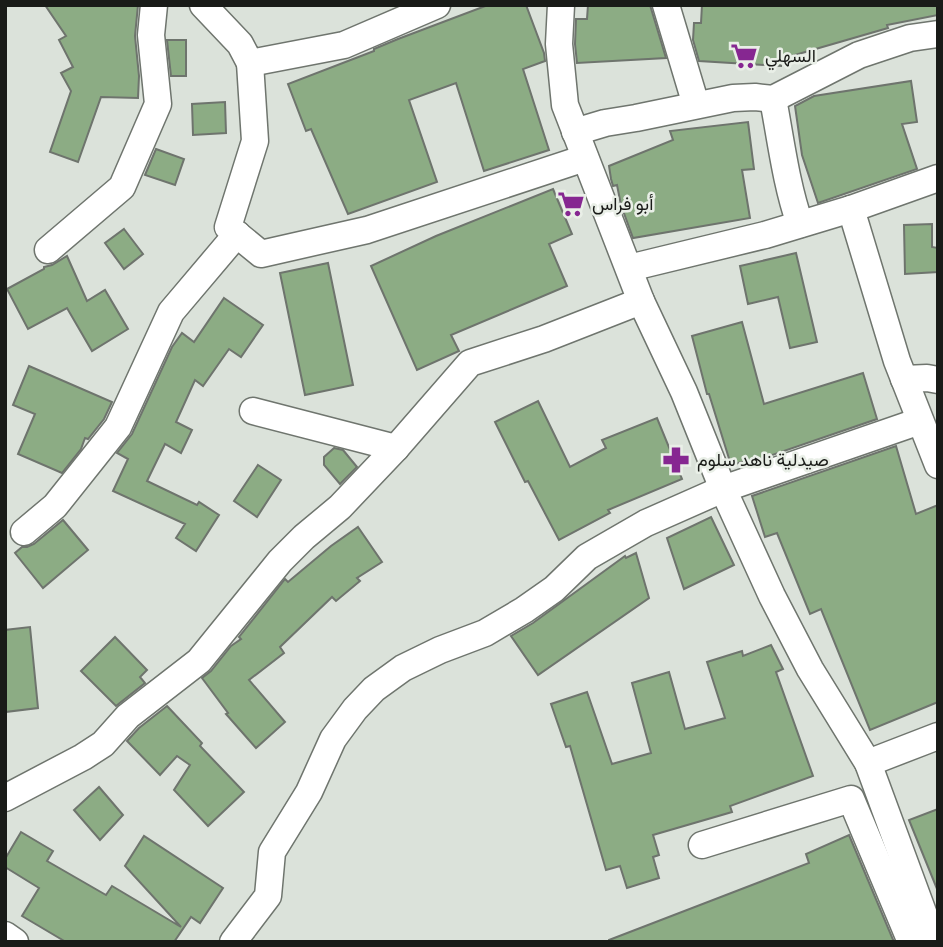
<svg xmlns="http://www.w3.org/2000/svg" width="943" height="947" font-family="Roboto,Vazirmatn,sans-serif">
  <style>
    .building { fill: #8cac84; stroke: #6e746d; stroke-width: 2 }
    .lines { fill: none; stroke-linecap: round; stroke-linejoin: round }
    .minor-casing { stroke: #6f756e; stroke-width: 29 }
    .minor { stroke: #fff; stroke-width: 26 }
    .labels { text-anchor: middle; stroke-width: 5; stroke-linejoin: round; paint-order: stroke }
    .poi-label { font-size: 18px; fill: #191b18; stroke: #e9efe7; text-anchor: start }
  </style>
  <rect width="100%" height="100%" fill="#dbe2da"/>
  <!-- building -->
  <g class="building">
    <path d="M45 5H138L135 36 139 76 138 98 101 97 78 162 50 152 71 91 61 73 73 67 59 40 66 36Z"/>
    <path d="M488 5H526L544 53 545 61 523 69 549 150 484 171 456 83 409 100 437 182 348 214 311 129 306 131 288 84 374 51V49L398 39Z"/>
    <path d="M588 5H650L666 58 577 63 575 44 576 19H587Z"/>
    <path d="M702 5H937L938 15 887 25 888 28 781 59V66L699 61 693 40 694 23H701Z"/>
    <path d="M167 40H186V76H171Z"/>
    <path d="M911 81 917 122 902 124 917 169 818 203 802 155 795 106 814 96Z"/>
    <path d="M225 102 226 133 193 135 192 104Z"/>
    <path d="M748 122 754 169 742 170 750 218 633 238 621 205 617 185 613 186 611 179 609 166 673 140 670 131Z"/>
    <path d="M156 149 184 159 175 185 145 175Z"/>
    <path d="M553 189 572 234 549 244 567 286 451 335 459 351 417 370 371 266 436 236Z"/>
    <path d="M932 224V247L938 248V272L905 274 904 225Z"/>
    <path d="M124 229 143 254 124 269 105 243Z"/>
    <path d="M796 253 817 342 790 348 778 297 748 304 740 266Z"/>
    <path d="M67 256 87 301 105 290 128 329 92 351 67 308 28 329 7 289 44 269V267L52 265Z"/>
    <path d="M328 263 353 385 305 395 280 273Z"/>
    <path d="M224 298 263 325 241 357 229 349 203 386 195 380 176 422 192 430 181 453 165 444 147 481 197 505 199 502 219 515 196 551 176 538 185 524 113 491 128 459 117 453 132 434 172 347 182 333 194 342Z"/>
    <path d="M742 322 764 404 863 373 877 419 743 465 742 462 731 465 709 394H707L692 336Z"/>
    <path d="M29 366 112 402 104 419 88 439 85 438 81 449 62 473 18 454 35 414 13 405Z"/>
    <path d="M538 401 570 467 606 448 602 440 657 418 682 479 608 510 610 513 559 540 528 481 525 482 495 422Z"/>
    <path d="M896 446 916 514 938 505V702L870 730 821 609 810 614 777 533 765 537 752 496Z"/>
    <path d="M334 448 343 450 357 467 340 484 324 465V457Z"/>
    <path d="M258 465 281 480 257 517 234 501Z"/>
    <path d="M711 517 734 565 684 589 667 538Z"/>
    <path d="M63 520 88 550 43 588 15 553 22 547H27L34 544Z"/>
    <path d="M358 527 382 562 357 578 360 581 336 601 332 597 280 647 284 653 249 680 285 722 256 748 226 714 228 713 202 678 211 671 231 646 241 639 239 637 285 579 288 582 331 546Z"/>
    <path d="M636 553 649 598 538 675 511 636 533 623 625 556 626 558Z"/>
    <path d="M30 627 38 708 5 712V630Z"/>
    <path d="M115 637 147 670 140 677 145 683 116 706 81 671Z"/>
    <path d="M771 645 783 669 776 672 813 776 730 806 732 812 653 835 659 855 653 857 659 878 627 888 620 866 606 870 570 746 566 747 551 704 587 692 612 764 651 753 632 683 669 672 685 729 725 718 707 662 742 651 743 656Z"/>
    <path d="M167 706 202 743 200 746 244 792 208 826 174 790 190 765 177 756 160 775 127 741 139 728Z"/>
    <path d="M99 787 123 815 100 840 74 810Z"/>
    <path d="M938 809V888L937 889 909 820Z"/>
    <path d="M21 832 53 851 47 861 106 895 112 886 181 927 125 866 144 836 223 888 200 923 191 917 174 942H66L22 916 39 888 5 867V859Z"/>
    <path d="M849 835 894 942H609V940L809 863 806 854Z"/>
  </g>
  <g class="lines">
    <!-- minor casing -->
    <g class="minor-casing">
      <g id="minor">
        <path d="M203 5 240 44 250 63 344 45 437 5"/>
        <path d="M561 5 559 44 565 105 641 301 684 392 723 489 772 596 810 669 868 763 934 942"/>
        <path d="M666 5 696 105"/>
        <path d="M250 63 255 141 228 227 261 254 367 230 585 158"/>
        <path d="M773 99C781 141 786 184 800 224"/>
        <path d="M575 132 605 123 636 118 733 98 755 97 773 99 859 55 910 38 938 34"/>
        <path d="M851 209 897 361 938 465"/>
        <path d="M48 250 122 187 158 104 151 35 154 5"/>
        <path d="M629 268 765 235 851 209 938 178"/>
        <path d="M904 379 927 378 938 380"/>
        <path d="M253 411 396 448"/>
        <path d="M24 532 55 506 118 427 171 312 237 234"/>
        <path d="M868 763 938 736"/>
        <path d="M5 798 83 757 103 744 128 716 199 661 280 561 304 537 340 507 396 448 470 363 544 339 641 301"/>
        <path d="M702 845 851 799 911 942"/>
        <path d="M5 935 15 942"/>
        <path d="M233 942 268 896 272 852 309 792 333 739 355 709 374 689 403 668 440 650 485 633 524 610 554 589 587 557 646 523 723 489 920 421"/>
      </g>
    </g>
    <!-- minor -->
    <use href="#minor" class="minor"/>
  </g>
  <!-- icons -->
  <defs>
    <g id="supermarket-bare" transform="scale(2.1)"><path d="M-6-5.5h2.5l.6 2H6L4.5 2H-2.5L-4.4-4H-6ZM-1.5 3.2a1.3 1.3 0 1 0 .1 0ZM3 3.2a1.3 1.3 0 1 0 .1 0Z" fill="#862791" stroke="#e9efe7" stroke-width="2.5" paint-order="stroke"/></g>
    <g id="pharmacy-bare" transform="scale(2.1)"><path d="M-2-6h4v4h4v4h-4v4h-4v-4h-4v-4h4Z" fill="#862791" stroke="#e9efe7" stroke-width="2.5" paint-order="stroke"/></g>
  </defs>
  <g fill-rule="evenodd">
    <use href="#supermarket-bare" x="744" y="56"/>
    <use href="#supermarket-bare" x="571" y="204"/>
    <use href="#pharmacy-bare" x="676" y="460"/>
  </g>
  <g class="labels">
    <!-- poi labels -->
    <g class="poi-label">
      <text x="765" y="62">السهلي</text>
      <text x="592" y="210">أبو فراس</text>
      <text x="697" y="466">صيدلية ناهد سلوم</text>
    </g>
  </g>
  <!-- border -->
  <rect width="943" height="947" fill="none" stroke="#191b18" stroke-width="14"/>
</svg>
